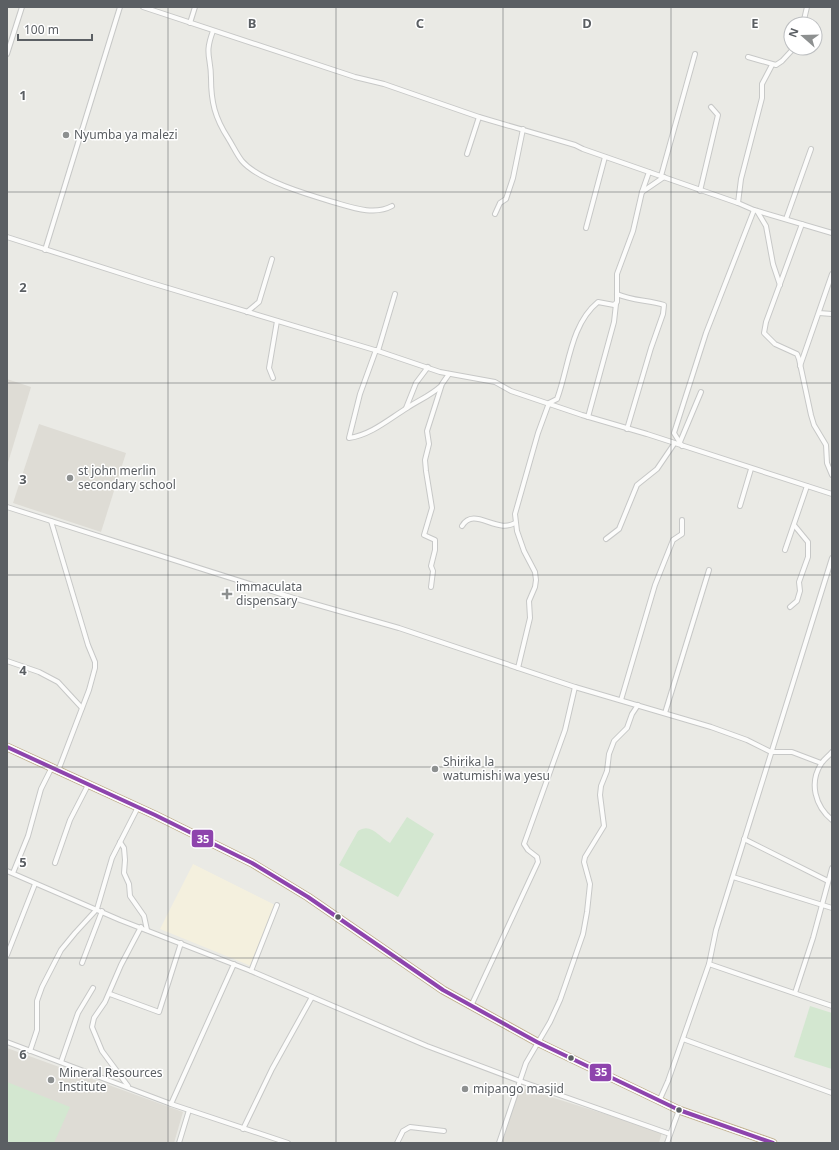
<svg xmlns="http://www.w3.org/2000/svg" width="839" height="1150" font-family="'Noto Sans',sans-serif">
  <style>
    .commercial { fill: #f4f0de }
    .education { fill: #dedcd5 }
    .green { fill: #d3e7d0 }
    .lines { fill: none; stroke-linecap: round; stroke-linejoin: round }
    .street-casing { stroke: #c7c8c7; stroke-width: 6 }
    .highway-casing { stroke: #c2b292; stroke-width: 9 }
    .street { stroke: #fcfcfb; stroke-width: 4 }
    .highway { stroke: #eeeae0; stroke-width: 7 }
    .bus-1-casing { stroke: #fff; stroke-width: 7 }
    .bus-1 { stroke: #8e44ad; stroke-width: 4 }
    .grid { fill: none; stroke: #5b5f63; stroke-width: 1; stroke-opacity: 0.55 }
    .poi-dot { fill: #8d9090; stroke: #fff; stroke-width: 1.5 }
    .bus-dot { fill: #5b5f63; stroke: #fff; stroke-width: 1.5 }
    .labels { text-anchor: middle; stroke-width: 3; stroke-linejoin: round; paint-order: stroke }
    .poi-label { font-size: 12px; fill: #5b5f63; stroke: #fff; text-anchor: start }
    .grid-label { font-size: 13px; text-anchor: middle; font-weight: bold; fill: #5b5f63; stroke: #fff; stroke-width: 3; stroke-linejoin: round; paint-order: stroke }
    .line-badge { stroke: #fff; stroke-width: 1.5 }
    .badge-label { font-size: 11px; text-anchor: middle; font-weight: bold; fill: #fff }
  </style>
  <rect width="100%" height="100%" fill="#eaeae5"/>
  <!-- commercial -->
  <path class="commercial" d="M193 864 275 905 251 966 160 929Z"/>
  <!-- education -->
  <g class="education">
    <path d="M7 379 31 387 7 466Z"/>
    <path d="M39 424 126 453 101 532 13 503Z"/>
    <path d="M7 1048 183 1112 174 1143H7Z"/>
    <path d="M519 1087 662 1132 659 1143H502Z"/>
  </g>
  <!-- green -->
  <g class="green">
    <path d="M407 817 434 834 398 897 339 865 358 831C371 822 379 837 390 843Z"/>
    <path d="M810 1006 832 1013V1069L794 1057Z"/>
    <path d="M7 1082 70 1107 54 1143H7Z"/>
  </g>
  <g class="lines">
    <!-- street casing -->
    <g class="street-casing">
      <g id="street">
        <path d="M143 7 355 77 384 84 479 117 575 145 583 149 738 203 754 210 832 233"/>
        <path d="M190 23 195 7"/>
        <path d="M803 24 807 7"/>
        <path d="M213 31C204 55 211 56 211 78 211 102 215 118 228 138 233 146 237 155 242 161 258 180 309 195 333 202 351 207 374 216 392 206"/>
        <path d="M7 54 22 7"/>
        <path d="M748 57 776 65 782 61 794 48"/>
        <path d="M467 154 479 117"/>
        <path d="M661 176 695 54"/>
        <path d="M700 191 718 115 711 107"/>
        <path d="M642 192 664 177"/>
        <path d="M738 203 741 179 762 98V84L772 65"/>
        <path d="M757 211 766 226 773 264 780 285"/>
        <path d="M495 214 500 203 506 199 513 178 523 129"/>
        <path d="M786 219 811 149"/>
        <path d="M802 224 766 322 764 333 775 344 797 354 799 359 811 415 814 425 826 445 827 463 832 475"/>
        <path d="M586 228 605 157"/>
        <path d="M7 237 148 282 378 351 440 372 495 382 511 391 582 415 647 434 832 494"/>
        <path d="M45 250 120 7"/>
        <path d="M617 294C632 301 649 300 664 305L663 314 651 348 627 429"/>
        <path d="M247 312 259 302 272 259"/>
        <path d="M819 313 832 314"/>
        <path d="M376 350 360 394 349 438C371 435 389 419 407 408 419 400 430 396 441 386"/>
        <path d="M378 351 395 294"/>
        <path d="M800 366 832 274"/>
        <path d="M273 378 269 368 277 321"/>
        <path d="M406 408 416 383 428 367"/>
        <path d="M588 417 614 322 616 304"/>
        <path d="M680 442 701 392"/>
        <path d="M682 446 674 433 706 333 754 210"/>
        <path d="M740 506 751 469"/>
        <path d="M7 507 297 599 399 628 575 687 711 727 747 740 771 752H792L821 763"/>
        <path d="M51 521 88 645 95 662V668L89 690 58 771"/>
        <path d="M462 526C474 506 496 534 515 523"/>
        <path d="M606 539 619 529 637 485 657 469 674 444"/>
        <path d="M785 550 807 486"/>
        <path d="M431 587 433 571 431 566 435 550V540L424 535 432 508 426 471 425 460 429 444 427 431 442 384 449 374"/>
        <path d="M790 607 797 601 800 591 799 582 808 557V542L794 525"/>
        <path d="M7 661 39 672 58 682 82 708"/>
        <path d="M518 668 530 618 529 601 535 587 536 580 535 572 524 551 517 531 515 514 538 433 549 403 557 399C569 367 570 325 598 302L614 305 617 302V274L633 231 642 192 649 172"/>
        <path d="M621 700 655 585 673 540 682 534V520"/>
        <path d="M665 713 709 570"/>
        <path d="M832 752C829 756 824 759 821 764 809 783 815 806 832 820"/>
        <path d="M744 839 828 881"/>
        <path d="M120 842 124 848 125 860 124 873 129 884 130 896 144 916 147 930"/>
        <path d="M55 863 70 820 88 785"/>
        <path d="M7 871 120 920 251 971 427 1046 520 1081 670 1134"/>
        <path d="M13 873 28 836 41 789 52 767"/>
        <path d="M733 877 832 908"/>
        <path d="M7 955 35 884"/>
        <path d="M82 963 102 911"/>
        <path d="M709 964 832 1006"/>
        <path d="M251 971 277 905"/>
        <path d="M795 993 813 938 832 868"/>
        <path d="M110 994 159 1012 181 943"/>
        <path d="M471 1006 538 862 537 857 528 850 524 844 565 730 575 687"/>
        <path d="M683 1039 832 1093"/>
        <path d="M7 1042 171 1104 288 1143"/>
        <path d="M30 1051 37 1030V1001L42 987 61 950 75 933 97 909 112 858 138 807"/>
        <path d="M61 1062 78 1013 93 988"/>
        <path d="M128 1086 102 1051 92 1027 94 1018 105 1002 121 965 141 927"/>
        <path d="M660 1099 668 1081 709 964 716 930 832 558"/>
        <path d="M171 1104 234 964"/>
        <path d="M243 1129 272 1069 312 997"/>
        <path d="M179 1143 189 1110"/>
        <path d="M397 1143 403 1131 410 1127 444 1131"/>
        <path d="M499 1143 526 1063 550 1022 560 1000 583 934 587 912 590 884 584 862 585 857 604 826 600 795 601 786 607 771 609 754 614 741 627 728 632 714 638 705"/>
        <path d="M667 1143 679 1110"/>
      </g>
    </g>
    <!-- highway casing -->
    <g class="highway-casing">
      <path id="highway" d="M7 747 155 815 252 863 308 897 443 990 537 1042 679 1110 773 1143"/>
    </g>
    <!-- street -->
    <use href="#street" class="street"/>
    <!-- highway -->
    <use href="#highway" class="highway"/>
    <!-- bus-1 casing -->
    <g class="bus-1-casing">
      <path id="bus-1" d="M7 747 155 815 252 863 308 897 443 990 537 1042 679 1110 773 1143"/>
    </g>
    <!-- bus-1 -->
    <use href="#bus-1" class="bus-1"/>
  </g>
  <!-- grid -->
  <path class="grid" d="M168 7V1143M336 7V1143M503 7V1143M671 7V1143M7 192H832M7 383H832M7 575H832M7 767H832M7 958H832"/>
  <!-- markers -->
  <g class="poi-dot">
    <circle cx="66" cy="135" r="4"/>
    <circle cx="70" cy="478" r="4"/>
    <path d="M225 588h4v4h4v4h-4v4h-4v-4h-4v-4h4z"/>
    <circle cx="435" cy="769" r="4"/>
    <circle cx="51" cy="1080" r="4"/>
    <circle cx="465" cy="1089" r="4"/>
  </g>
  <g class="bus-dot">
    <circle cx="338" cy="917" r="3.5"/>
    <circle cx="571" cy="1058" r="3.5"/>
    <circle cx="679" cy="1110" r="3.5"/>
  </g>
  <g class="labels">
    <!-- poi labels -->
    <g class="poi-label">
      <text x="74" y="139">Nyumba ya malezi</text>
      <text x="78" y="475">st john merlin<tspan x="78" dy="14">secondary school</tspan></text>
      <text x="236" y="591">immaculata<tspan x="236" dy="14">dispensary</tspan></text>
      <text x="443" y="766">Shirika la<tspan x="443" dy="14">watumishi wa yesu</tspan></text>
      <text x="59" y="1077">Mineral Resources<tspan x="59" dy="14">Institute</tspan></text>
      <text x="473" y="1093">mipango masjid</text>
    </g>
  </g>
  <g class="grid-label">
    <text x="252" y="28">B</text>
    <text x="420" y="28">C</text>
    <text x="587" y="28">D</text>
    <text x="755" y="28">E</text>
    <text x="23" y="100">1</text>
    <text x="23" y="292">2</text>
    <text x="23" y="484">3</text>
    <text x="23" y="675">4</text>
    <text x="23" y="867">5</text>
    <text x="23" y="1059">6</text>
  </g>
  <g class="line-badge">
    <rect x="191" y="829" width="23" height="19" rx="4" fill="#8e44ad"/>
    <rect x="589" y="1063" width="23" height="19" rx="4" fill="#8e44ad"/>
  </g>
  <g class="badge-label">
    <text x="203" y="843">35</text>
    <text x="601" y="1076">35</text>
  </g>
  <!-- border -->
  <rect width="839" height="1150" fill="none" stroke="#5b5f63" stroke-width="16"/>
  <!-- north arrow -->
  <g transform="translate(803 36) rotate(290)"><circle r="19" fill="#ffffff" stroke="#bdbfc1"/>
  <path d="M0-3L7 15L0 10L-7 15Z" fill="#8d9090"/>
  <text y="-6" font-size="11" font-weight="bold" text-anchor="middle" fill="#5b5f63">N</text>
  </g>
  <!-- scale -->
  <path d="M18 34v6h74v-6" fill="none" stroke="#5b5f63" stroke-width="2"/>
  <text x="24" y="34" font-size="12" fill="#5b5f63" stroke="#ffffff" stroke-width="3" paint-order="stroke">100 m</text>
</svg>
